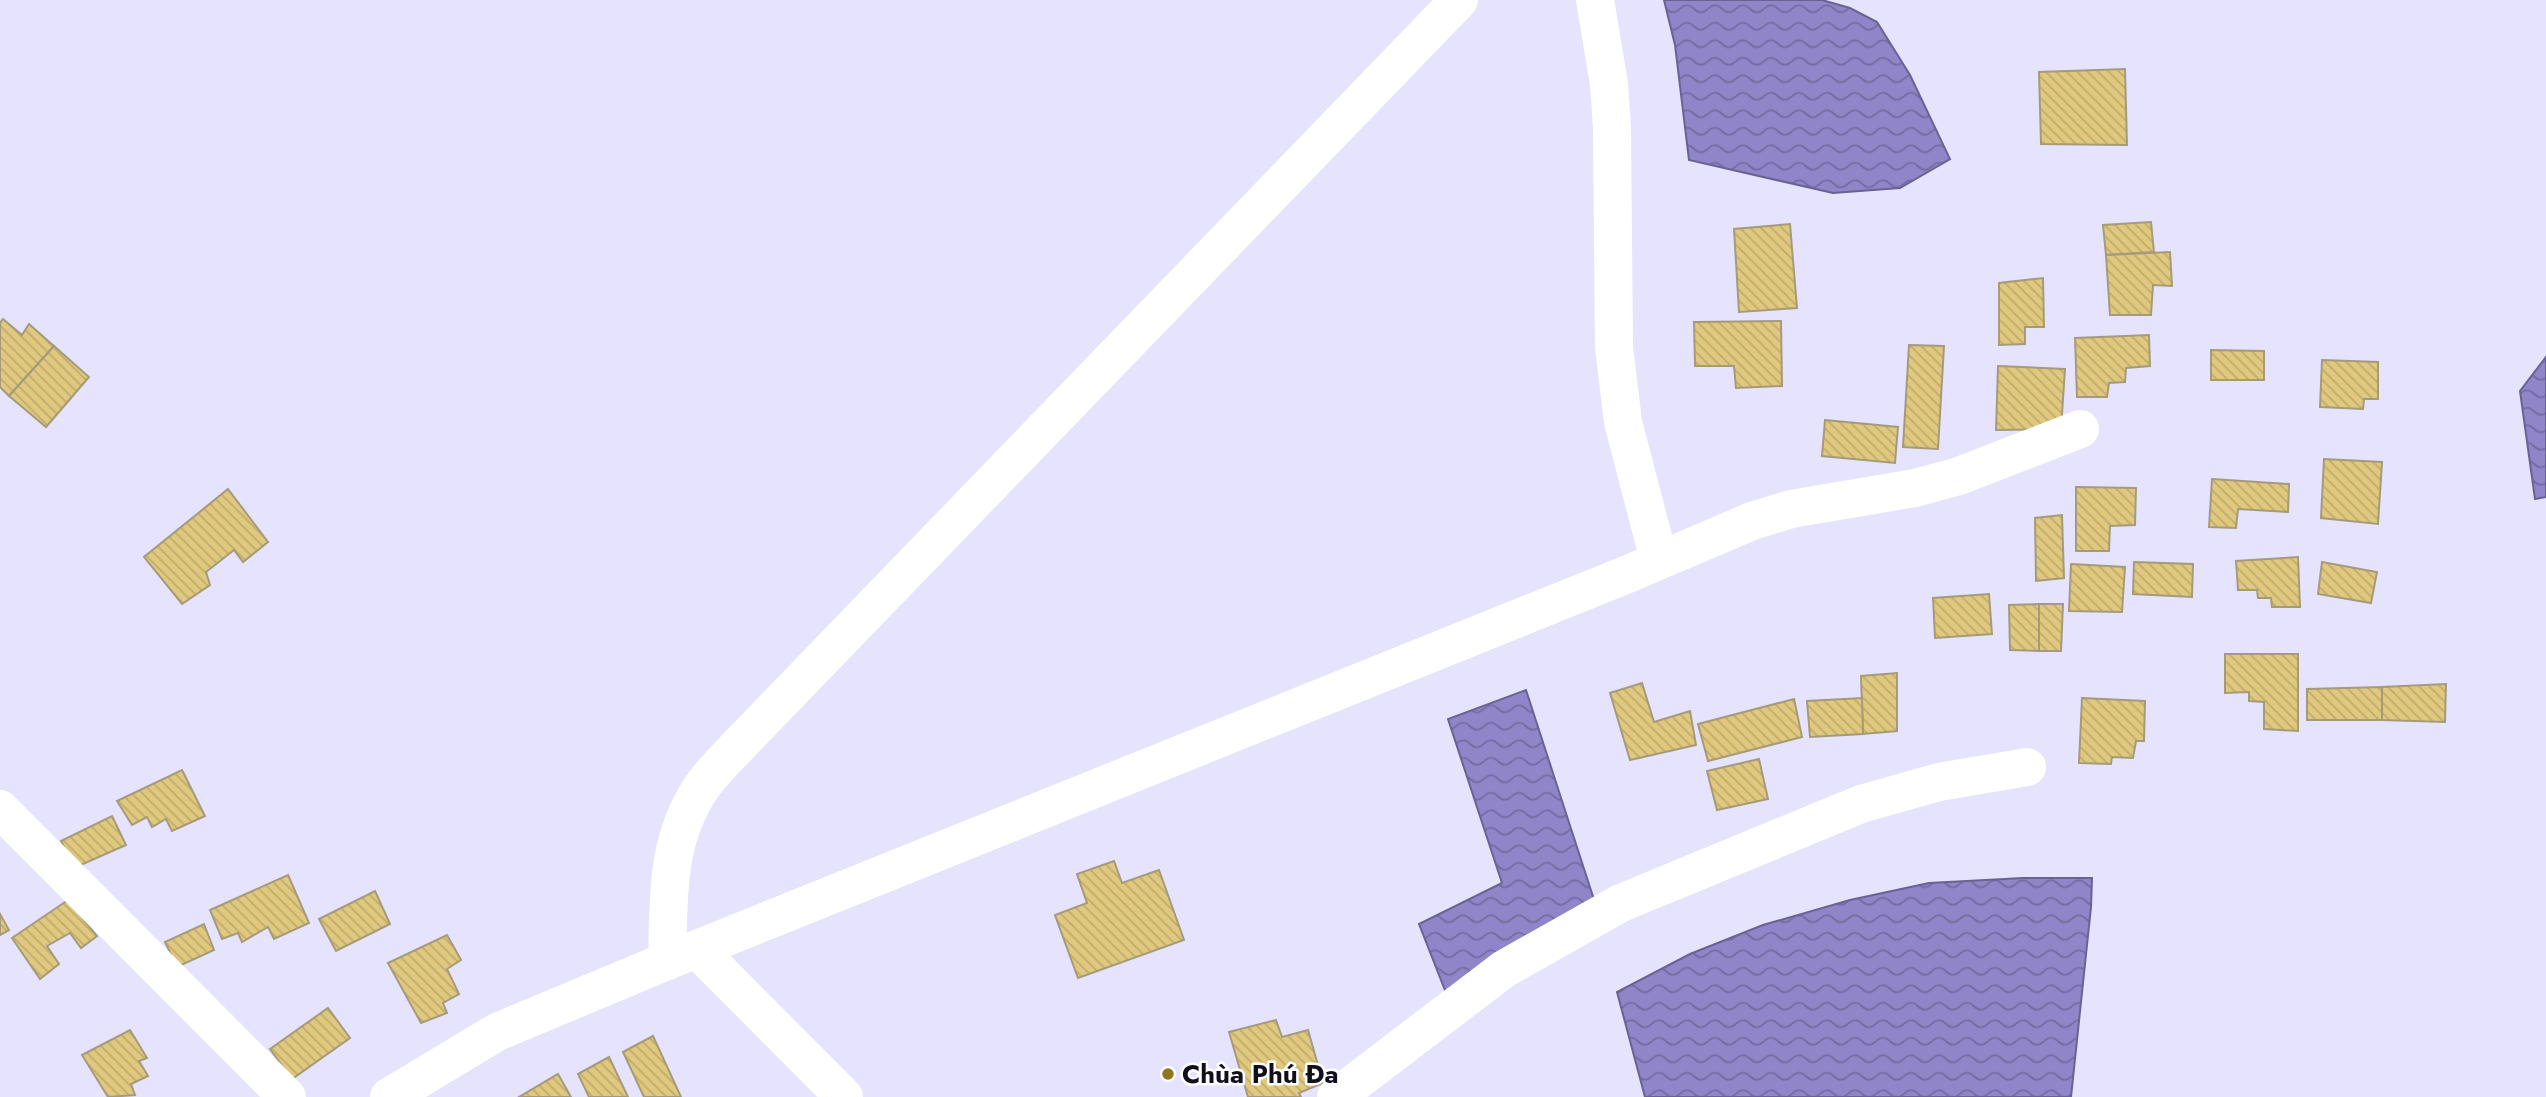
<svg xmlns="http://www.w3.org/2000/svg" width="2546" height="1097" font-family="Jost,sans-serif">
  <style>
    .water { fill: url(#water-waves); stroke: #6a6294; stroke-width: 2 }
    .building { fill: url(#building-back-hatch); stroke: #a59b7a; stroke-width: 2 }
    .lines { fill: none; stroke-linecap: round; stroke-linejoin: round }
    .minor { stroke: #fff; stroke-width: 38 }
    .poi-dot { fill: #90771d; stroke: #fff; stroke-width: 2.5 }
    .labels { text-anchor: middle; stroke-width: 5; stroke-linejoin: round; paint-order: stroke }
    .poi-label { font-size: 26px; font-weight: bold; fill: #110f1b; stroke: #fff; text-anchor: start }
  </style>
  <defs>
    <pattern id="water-waves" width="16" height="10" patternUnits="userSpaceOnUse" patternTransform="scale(1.75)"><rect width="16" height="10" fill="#9085c8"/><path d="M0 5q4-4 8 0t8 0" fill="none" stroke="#746ba2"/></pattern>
    <pattern id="building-back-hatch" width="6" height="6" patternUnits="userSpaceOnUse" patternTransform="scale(1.75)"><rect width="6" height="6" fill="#e0c97e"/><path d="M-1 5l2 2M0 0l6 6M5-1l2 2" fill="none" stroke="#bfab6c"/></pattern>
  </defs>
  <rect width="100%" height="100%" fill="#e6e3ff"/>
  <!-- water -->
  <g class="water">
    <path d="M1664 0H1822L1850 8 1877 22 1910 75 1950 159 1900 188 1833 193 1689 160 1675 45Z"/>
    <path d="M2546 357V497L2535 499 2520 391Z"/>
    <path d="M1526 690 1599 915 1452 1008 1419 924 1502 883 1448 719Z"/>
    <path d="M2023 878H2092L2091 907 2071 1097H1645L1617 992 1690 954 1763 925 1850 900 1929 883Z"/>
  </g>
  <!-- building -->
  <g class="building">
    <path d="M2125 69 2127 145 2041 144 2039 72Z"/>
    <path d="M2151 222 2154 252 2106 255 2103 225Z"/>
    <path d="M1790 224 1797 308 1739 312 1734 229Z"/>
    <path d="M2170 252 2172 286 2153 285 2151 315H2110L2106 255Z"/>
    <path d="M2043 278 2044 327H2025V344L1999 345V283Z"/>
    <path d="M3 319 22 335 29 324 54 346 9 396 0 387V323Z"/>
    <path d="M1781 321 1782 386 1736 388 1734 366H1695L1694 322Z"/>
    <path d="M2149 335 2150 366 2126 368 2125 382 2109 383 2107 397H2077L2075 338Z"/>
    <path d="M1909 345 1944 346 1938 449 1903 447Z"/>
    <path d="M54 346 89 377 46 427 9 396Z"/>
    <path d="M2211 350 2264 351V380H2211Z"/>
    <path d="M2322 360 2378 362V399H2364L2363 409 2320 407Z"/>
    <path d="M1998 366 2065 369 2061 429 1996 430Z"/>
    <path d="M1825 420 1898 427 1895 463 1822 456Z"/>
    <path d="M2324 459 2382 462 2378 524 2321 518Z"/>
    <path d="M2212 479 2289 484 2288 512 2238 509 2236 528 2209 527Z"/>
    <path d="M2076 487 2136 488 2135 525 2110 526 2109 551H2076Z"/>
    <path d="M228 489 268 542 243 562 234 550 206 572 210 585 182 604 144 557Z"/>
    <path d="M2062 515 2064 578 2036 581 2035 518Z"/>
    <path d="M2298 557 2300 607H2272L2271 598H2258L2257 590H2238L2236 561Z"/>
    <path d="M2134 562 2193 564 2192 597 2133 594Z"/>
    <path d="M2322 562 2377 572 2371 603 2318 594Z"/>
    <path d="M2071 564 2125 567 2122 612 2069 611Z"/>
    <path d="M1989 594 1992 634 1935 638 1933 598Z"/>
    <path d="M2039 604H2063L2061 651H2039Z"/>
    <path d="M2039 604V651L2010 650 2009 605Z"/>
    <path d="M2225 654H2298V731L2264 729V702L2249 701V692L2225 693Z"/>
    <path d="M1897 673V731L1863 734 1861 676Z"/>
    <path d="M1642 683 1654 722 1690 711 1696 745 1630 760 1610 693Z"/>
    <path d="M2446 684 2445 722 2382 720V687Z"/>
    <path d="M2382 687V720H2307V689Z"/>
    <path d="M1862 698 1863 734 1810 737 1807 701Z"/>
    <path d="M2082 698 2145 701 2144 741H2136L2133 758 2112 757 2111 764 2079 763Z"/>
    <path d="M1794 699 1802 737 1708 761 1698 724Z"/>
    <path d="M1759 759 1768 799 1717 810 1707 771Z"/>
    <path d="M182 770 205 816 172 831 166 819 152 827 147 817 132 825 117 801Z"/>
    <path d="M112 816 126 845 74 868 61 841Z"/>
    <path d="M1114 861 1122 883 1159 870 1184 940 1078 978 1055 915 1087 903 1077 874Z"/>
    <path d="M288 875 309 923 274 939 268 927 242 942 238 933 222 939 210 910Z"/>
    <path d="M375 891 390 924 336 951 319 919Z"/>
    <path d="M68 900 97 936 81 948 70 933 47 946 59 964 40 979 12 938Z"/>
    <path d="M0 914 9 930 0 935Z"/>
    <path d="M204 924 214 950 177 967 165 942Z"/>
    <path d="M447 935 461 960 447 969 459 994 443 1003 447 1013 421 1023 388 963Z"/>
    <path d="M328 1008 350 1038 292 1079 270 1049Z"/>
    <path d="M1276 1020 1282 1037 1308 1030 1323 1083 1299 1093 1301 1097H1248L1229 1032Z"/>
    <path d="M130 1030 147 1058 139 1061 148 1076 131 1084 135 1095 108 1097 82 1055Z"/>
    <path d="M653 1036 681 1097H644L623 1052Z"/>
    <path d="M609 1057 628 1097H589L578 1074Z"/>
    <path d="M558 1074 571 1097H519Z"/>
  </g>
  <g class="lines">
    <!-- minor -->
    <g class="minor">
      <path d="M1595 0 1609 84 1612 128 1614 347 1623 422 1659 560"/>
      <path d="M0 809 287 1097"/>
      <path d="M698 950 844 1097"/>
      <path d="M667 961C669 899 665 842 701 788 711 773 725 760 737 747L1459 0"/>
      <path d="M389 1097 497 1032 667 961 1628 574 1752 521 1791 509 1915 488 1959 476 2080 429"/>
      <path d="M1336 1097 1504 969 1621 903 1861 804 1939 782 2027 767"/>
    </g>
  </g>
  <!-- markers -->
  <circle class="poi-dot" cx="1168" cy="1074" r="7"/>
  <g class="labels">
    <!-- poi labels -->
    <g class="poi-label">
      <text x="1182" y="1083">Chùa Phú Đa</text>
    </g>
  </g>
</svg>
